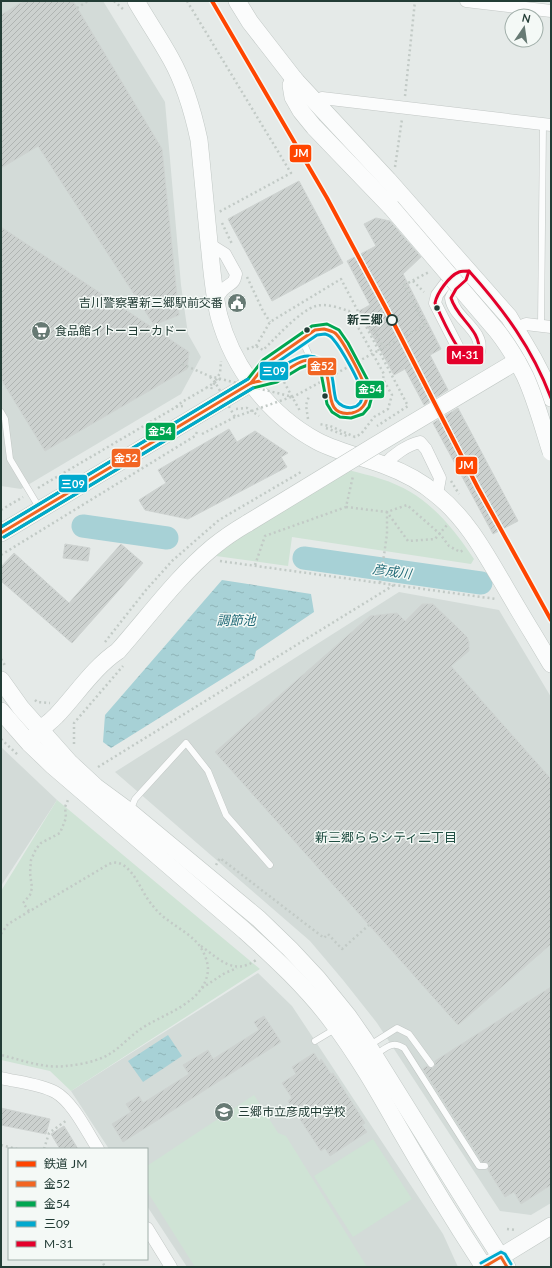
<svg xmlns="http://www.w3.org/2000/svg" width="552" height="1268" font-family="Lato,'Noto Sans JP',sans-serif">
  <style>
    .built { fill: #d3dbd8 }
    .park { fill: #cfe3d5 }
    .water { fill: url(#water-ripples) }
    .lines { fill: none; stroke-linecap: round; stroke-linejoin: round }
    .river { stroke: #a7d1d6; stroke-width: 23 }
    .building { fill: url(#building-hatch); stroke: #ced3d1 }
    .lane-casing { stroke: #c2c7c5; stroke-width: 7 }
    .street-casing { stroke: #c2c7c5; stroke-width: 13 }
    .secondary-casing { stroke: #c1c8c5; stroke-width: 18 }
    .path { stroke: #c2cac6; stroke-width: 2.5; stroke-dasharray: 2 3; stroke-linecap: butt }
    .lane { stroke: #fbfcfc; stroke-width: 6 }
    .street { stroke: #fbfcfc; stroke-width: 12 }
    .secondary { stroke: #fbfcfc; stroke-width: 17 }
    .secondary-bridge-casing { stroke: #c1c8c5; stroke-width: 18; stroke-linecap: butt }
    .path-bridge { stroke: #c2cac6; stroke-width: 2.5; stroke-dasharray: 2 3; stroke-linecap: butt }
    .secondary-bridge { stroke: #fbfcfc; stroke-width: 17 }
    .bus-1-casing { stroke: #f4f9f6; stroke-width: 6 }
    .bus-2-casing { stroke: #f4f9f6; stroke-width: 6 }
    .bus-3-casing { stroke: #f4f9f6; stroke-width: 6 }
    .bus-4-casing { stroke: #f4f9f6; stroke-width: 6 }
    .bus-1 { stroke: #f26522; stroke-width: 3 }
    .bus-2 { stroke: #00a651; stroke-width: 3 }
    .bus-3 { stroke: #00a9ce; stroke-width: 3 }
    .bus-4 { stroke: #e4002b; stroke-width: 3 }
    .rail-1-casing { stroke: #f4f9f6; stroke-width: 7 }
    .rail-1 { stroke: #ff4500; stroke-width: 4 }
    .bus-dot { fill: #233d36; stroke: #f4f9f6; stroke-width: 1.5 }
    .stop-dot { fill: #f4f9f6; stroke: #233d36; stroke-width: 2 }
    .labels { text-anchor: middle; stroke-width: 3; stroke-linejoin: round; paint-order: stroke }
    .poi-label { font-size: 12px; fill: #233d36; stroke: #f4f9f6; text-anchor: start }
    .stop-label { font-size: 12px; font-weight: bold; fill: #233d36; stroke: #f4f9f6; text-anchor: end }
    .water-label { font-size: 13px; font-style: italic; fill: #206a77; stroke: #f4f9f6 }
    .neighbourhood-label { font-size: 13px; fill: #204e42; stroke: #f4f9f6 }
    .line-badge { stroke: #f4f9f6; stroke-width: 1.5 }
    .badge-label { font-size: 11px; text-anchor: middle; font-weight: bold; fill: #fff }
  </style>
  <defs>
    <pattern id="water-ripples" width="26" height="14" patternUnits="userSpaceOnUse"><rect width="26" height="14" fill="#a7d1d6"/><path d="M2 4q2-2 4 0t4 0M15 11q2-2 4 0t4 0" fill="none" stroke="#8fb4b8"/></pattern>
    <pattern id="building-hatch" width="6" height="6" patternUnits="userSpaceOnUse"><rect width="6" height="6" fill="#ccd1cf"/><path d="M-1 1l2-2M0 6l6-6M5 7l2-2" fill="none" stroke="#afb4b2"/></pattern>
  </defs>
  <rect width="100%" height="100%" fill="#e5eae8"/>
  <!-- built -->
  <g class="built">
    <path d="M1 1H103L165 102 181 285 188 334 201 357 181 394 21 489 1 486Z"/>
    <path d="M399 592 499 610 551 697V1203L531 1215 500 1211 377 1023 343 980 310 941 115 772Z"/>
    <path d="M1 747 57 800 1 886Z"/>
    <path d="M258 973 292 1006 443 1234 458 1267H187L147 1206V1149H109L71 1091Z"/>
  </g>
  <!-- park -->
  <g class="park">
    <path d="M348 470C359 473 370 475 381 479 424 492 450 523 474 559L471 564 292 537 288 566 216 556 236 539Z"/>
    <path d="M57 800 260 969 71 1091 50 1071 1 1060V891Z"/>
    <path d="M254 1095 278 1133 286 1136 367 1267H195L147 1191V1166Z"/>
    <path d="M373 1139 412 1199 353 1237 314 1176Z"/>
  </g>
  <!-- water -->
  <g class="water">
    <path d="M222 580 311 594 314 612 256 651 254 659 111 748 103 742 105 715Z"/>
    <path d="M168 1035 182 1056 143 1082 128 1061Z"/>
  </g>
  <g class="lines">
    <!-- river -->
    <g class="river">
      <path d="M83 526 167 538"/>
      <path d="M304 558 481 583"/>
    </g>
  </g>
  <!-- building -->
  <g class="building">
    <path d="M24 1H73L162 149 179 315 154 325 38 146 1 168V15Z"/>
    <path d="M299 181 343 263 272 301 228 219Z"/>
    <path d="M376 218 390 221 421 257 403 274 441 349 430 355 448 390 424 405 405 369 394 375 359 311 370 305 347 261 376 246 364 224Z"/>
    <path d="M1 227 189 352 187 369 45 451 1 379Z"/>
    <path d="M458 408 518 521 493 534 433 423Z"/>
    <path d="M229 429 237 442 255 431 288 453 281 457 287 467 188 519 145 510 139 500 166 483 158 470Z"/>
    <path d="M65 544 90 548 88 561 63 558Z"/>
    <path d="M121 544 143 563 72 643 1 581V567L14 553 69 603Z"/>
    <path d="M422 604H433L467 637 469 642V651L451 666 551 779V944L458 1025 215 752 370 616 397 613 405 621Z"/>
    <path d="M551 987V1185L521 1204 514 1192 505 1197 488 1170 489 1166V1163L482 1162 423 1069 427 1066 430 1068H433L435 1065V1061Z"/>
    <path d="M264 1016 281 1042 123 1142 112 1124 131 1112 126 1104 139 1096 143 1103 189 1074 183 1065 208 1050 213 1059 259 1030 254 1022Z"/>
    <path d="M314 1053 319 1061 321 1059 331 1074 333 1073 365 1123 362 1125 367 1132 330 1156 325 1148 321 1151 288 1101 292 1098 282 1083 296 1074 292 1067Z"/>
    <path d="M1 1108 50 1119 46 1134 1 1125Z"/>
    <path d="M64 1126 78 1149H60L51 1134Z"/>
  </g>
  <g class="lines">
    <!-- lane casing -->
    <g class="lane-casing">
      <g id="lane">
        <path d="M541 326 543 124"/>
        <path d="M319 329 332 331 336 334C344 344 365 382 367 394 367 399 365 404 362 408 357 413 350 414 342 412 318 405 340 368 313 361 298 357 287 373 275 377 267 380 259 381 251 383L266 364 315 330Z"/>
        <path d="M308 336 305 346 311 360"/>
        <path d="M1 412 5 419 10 459 40 509"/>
        <path d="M130 811 135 799 186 743 208 771 226 815 270 865"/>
        <path d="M315 1041 335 1029"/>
        <path d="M370 1045 397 1028 409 1034 431 1064"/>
        <path d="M375 1055C386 1048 392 1040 404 1048L479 1166H485"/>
      </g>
    </g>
    <!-- street casing -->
    <g class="street-casing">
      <g id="street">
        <path d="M466 1 551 11"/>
        <path d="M316 102 322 98 551 125"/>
        <path d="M209 244 225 254 236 274C234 285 231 282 224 289 221 291 219 296 216 299"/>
        <path d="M469 271 466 280 456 289 451 298C453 318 485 330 479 352 471 359 465 357 459 350L435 303 437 295 446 283 459 272Z"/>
        <path d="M516 328 526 324 551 327"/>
        <path d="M384 465C393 455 407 445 420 442L426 449 440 478 437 494"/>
        <path d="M1 1078C18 1082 40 1084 55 1092 73 1102 87 1132 98 1149"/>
        <path d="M147 1228 171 1267"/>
      </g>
    </g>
    <!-- secondary casing -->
    <g class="secondary-casing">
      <g id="secondary">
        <path d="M136 1C147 20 160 39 171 59 185 84 193 112 199 140 203 177 206 214 210 252 212 273 214 295 219 316 233 368 269 415 317 441 338 452 362 457 384 465 403 472 422 482 437 495 467 519 485 553 504 585 519 611 535 637 551 664"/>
        <path d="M237 1 250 22 295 80 388 180 509 317 533 358 547 385 551 398"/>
        <path d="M295 80 291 85 293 97 301 111 314 127 391 207"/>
        <path d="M1 533 251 383"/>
        <path d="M1 680 21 708 69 762 96 787 130 812 259 919 290 949 318 979 348 1016 364 1039 477 1220 507 1267"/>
        <path d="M1 711 29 743 53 766 245 931C276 959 306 987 331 1020 357 1054 378 1091 399 1128 426 1175 454 1221 484 1267L551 1226"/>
        <path d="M34 737C40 729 49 723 56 716 76 695 94 667 118 651 149 616 177 577 213 547 224 538 236 530 248 523"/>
      </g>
    </g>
    <!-- path -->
    <g class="path">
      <path d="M114 1 124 10"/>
      <path d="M187 1 291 173 219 212"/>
      <path d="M77 8 88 1"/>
      <path d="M405 96 415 1"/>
      <path d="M395 167 402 119"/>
      <path d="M222 223 232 244"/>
      <path d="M247 277 263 311 270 322"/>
      <path d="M413 281 424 292"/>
      <path d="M354 321 366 315 384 348"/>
      <path d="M425 325 404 285 429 272"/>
      <path d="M404 334 405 336"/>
      <path d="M256 346 270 322 341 279 408 406 377 426"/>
      <path d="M247 349 256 346 263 350C276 338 299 311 316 306 326 303 339 308 349 311L384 374 383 379 392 395 388 409 374 417 361 434 355 437 330 426 319 424"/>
      <path d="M284 382 300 411"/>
      <path d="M211 389 220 373 221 361"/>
      <path d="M176 407 182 402 206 388"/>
      <path d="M236 409 247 408 259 416"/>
      <path d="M308 419 306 405 309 396"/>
      <path d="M326 428 347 436"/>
      <path d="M202 434 235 417"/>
      <path d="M451 481 459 494"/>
      <path d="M38 488 176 407 183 406"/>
      <path d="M346 507 387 512 408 541 435 539 447 525"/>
      <path d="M1 510 23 497"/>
      <path d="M1 555 195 436 197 432"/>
      <path d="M220 561 496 599"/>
      <path d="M255 565 265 536 346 507 353 476"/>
      <path d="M380 583 387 534V512L407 505 440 534 449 546 460 552 465 549"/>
      <path d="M105 642 146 590 172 561 219 520 301 472"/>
      <path d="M1 659 6 667"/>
      <path d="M35 700 37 702 50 703"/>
      <path d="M1 739 18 755"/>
      <path d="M74 744V723L123 666"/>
      <path d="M98 767 394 585"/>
      <path d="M216 865 220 858 324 938 328 934 342 949 369 925"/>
      <path d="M29 911 23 903 30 895 32 888 30 873 31 860 36 849 41 843 60 833 66 818 65 807 68 800"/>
      <path d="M1 934 8 924 109 864C114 862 118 862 123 865 137 874 142 894 153 906 166 923 187 930 199 945 204 952 208 961 208 970 205 1005 160 1014 138 1031 127 1039 117 1051 104 1057 93 1062 78 1065 66 1066 45 1069 22 1060 1 1055"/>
      <path d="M201 946C219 959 234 976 256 960"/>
      <path d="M202 988 225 973 237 968"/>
      <path d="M1 1145 17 1149"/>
      <path d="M44 1149 49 1133 67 1120"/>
      <path d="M507 1229 516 1230"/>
      <path d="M101 1259 105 1267"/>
    </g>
    <!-- lane -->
    <use href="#lane" class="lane"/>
    <!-- street -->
    <use href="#street" class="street"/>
    <!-- secondary -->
    <use href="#secondary" class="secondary"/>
    <!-- secondary-bridge casing -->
    <g class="secondary-bridge-casing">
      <g id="secondary-bridge">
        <path d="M391 207 497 331C508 345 517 360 525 376 536 400 543 427 551 452"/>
        <path d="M248 523 376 445 517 361"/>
      </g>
    </g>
    <!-- path-bridge -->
    <g class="path-bridge">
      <path d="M182 364 209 376 293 397 425 325"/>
      <path d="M210 377 215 382 235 417 291 397"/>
      <path d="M206 388 220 379"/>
    </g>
    <!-- secondary-bridge -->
    <use href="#secondary-bridge" class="secondary-bridge"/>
    <!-- bus-1 casing -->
    <g class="bus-1-casing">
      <g id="bus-1">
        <path d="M324 329C328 330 332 331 335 333 343 340 367 385 367 395 367 404 361 411 352 413 320 418 336 378 321 365 305 351 289 371 275 377 267 380 259 381 251 383L266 364 315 330Z"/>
        <path d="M1 533 251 383"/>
        <path d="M484 1267 501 1257 507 1267"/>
      </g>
    </g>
    <!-- bus-2 casing -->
    <g class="bus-2-casing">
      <path id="bus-2" d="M1 527 248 379 263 360 312 326 327 324 339 330 348 343 367 379 372 396 369 407 363 414 351 418 340 417 332 412 327 404 321 373 318 369 308 365 300 368 277 382 253 388 4 537"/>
    </g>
    <!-- bus-3 casing -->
    <g class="bus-3-casing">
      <g id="bus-3">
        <path d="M325 334C329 335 331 336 333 339 341 348 361 383 362 394 363 411 343 411 336 400 333 390 334 379 330 370 328 365 325 361 320 359 299 348 283 370 264 375L269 368 317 335Z"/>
        <path d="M1 527 248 379"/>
        <path d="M4 537 253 388"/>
        <path d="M481 1263 501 1252 505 1254 511 1264"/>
      </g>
    </g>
    <!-- bus-4 casing -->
    <g class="bus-4-casing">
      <g id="bus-4">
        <path d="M469 271 466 280 456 289 451 298C457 319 481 329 479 352 475 355 470 358 465 355 456 350 440 314 435 303 437 293 449 276 459 272 462 271 466 271 469 271Z"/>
        <path d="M469 271C504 310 532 348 551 398"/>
      </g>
    </g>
    <!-- bus-1 -->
    <use href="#bus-1" class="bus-1"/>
    <!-- bus-2 -->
    <use href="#bus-2" class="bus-2"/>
    <!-- bus-3 -->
    <use href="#bus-3" class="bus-3"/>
    <!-- bus-4 -->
    <use href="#bus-4" class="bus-4"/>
    <!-- rail-1 casing -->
    <g class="rail-1-casing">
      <path id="rail-1" d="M212 1 327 198 388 312 478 488 551 620"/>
    </g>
    <!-- rail-1 -->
    <use href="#rail-1" class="rail-1"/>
  </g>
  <!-- icons -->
  <defs>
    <g id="civic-disc" transform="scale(1)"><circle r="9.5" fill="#677a74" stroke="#f4f9f6"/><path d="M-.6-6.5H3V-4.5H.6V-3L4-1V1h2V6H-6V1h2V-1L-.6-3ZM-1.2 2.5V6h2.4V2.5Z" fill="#fff"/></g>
    <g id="supermarket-disc" transform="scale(1)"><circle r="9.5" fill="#677a74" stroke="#f4f9f6"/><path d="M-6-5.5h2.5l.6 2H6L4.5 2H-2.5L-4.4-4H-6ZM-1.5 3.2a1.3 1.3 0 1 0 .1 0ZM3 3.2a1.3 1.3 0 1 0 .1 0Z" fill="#fff"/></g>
    <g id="school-disc" transform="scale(1)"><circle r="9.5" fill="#677a74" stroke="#f4f9f6"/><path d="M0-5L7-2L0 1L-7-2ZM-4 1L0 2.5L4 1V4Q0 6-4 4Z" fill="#fff"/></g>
  </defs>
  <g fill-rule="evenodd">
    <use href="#civic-disc" x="237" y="303"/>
    <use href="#supermarket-disc" x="41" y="331"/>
    <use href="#school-disc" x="224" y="1112"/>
  </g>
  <!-- markers -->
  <g class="bus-dot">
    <circle cx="437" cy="308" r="3.5"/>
    <circle cx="307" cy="330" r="3.5"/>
    <circle cx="325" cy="396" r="3.5"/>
  </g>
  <circle class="stop-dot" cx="392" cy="320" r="5"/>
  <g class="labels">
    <!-- poi labels -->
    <g class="poi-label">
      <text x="223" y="307" text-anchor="end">吉川警察署新三郷駅前交番</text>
      <text x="55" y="335">食品館イトーヨーカドー</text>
      <text x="238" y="1116">三郷市立彦成中学校</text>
    </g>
    <!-- stop labels -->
    <g class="stop-label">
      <text x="383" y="324">新三郷</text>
    </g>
    <!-- water labels -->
    <g class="water-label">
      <text transform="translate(392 571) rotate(8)" y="5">彦成川</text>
      <text x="236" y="625">調節池</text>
    </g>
    <!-- neighbourhood labels -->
    <g class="neighbourhood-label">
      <text x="386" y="842">新三郷ららシティ二丁目</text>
    </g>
  </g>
  <g class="line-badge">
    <rect x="289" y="144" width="23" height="19" rx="4" fill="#ff4500"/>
    <rect x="446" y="345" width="38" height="20" rx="4" fill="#e4002b"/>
    <rect x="307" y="357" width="30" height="19" rx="4" fill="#f26522"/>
    <rect x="259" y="361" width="30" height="20" rx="4" fill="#00a9ce"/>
    <rect x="355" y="380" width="30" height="19" rx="4" fill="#00a651"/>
    <rect x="145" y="422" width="31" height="19" rx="4" fill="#00a651"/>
    <rect x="111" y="448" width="30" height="20" rx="4" fill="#f26522"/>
    <rect x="455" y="456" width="23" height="19" rx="4" fill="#ff4500"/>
    <rect x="58" y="474" width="30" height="19" rx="4" fill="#00a9ce"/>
  </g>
  <g class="badge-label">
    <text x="301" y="157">JM</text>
    <text x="465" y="359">M-31</text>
    <text x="322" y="370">金52</text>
    <text x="274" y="375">三09</text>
    <text x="370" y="393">金54</text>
    <text x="160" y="435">金54</text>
    <text x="126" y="462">金52</text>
    <text x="466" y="469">JM</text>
    <text x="73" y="488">三09</text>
  </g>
  <!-- border -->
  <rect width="552" height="1268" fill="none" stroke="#233d36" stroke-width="4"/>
  <!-- legend -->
  <rect x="8" y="1148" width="140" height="112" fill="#f4f9f6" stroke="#a0aea9"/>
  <rect x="16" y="1161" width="20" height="6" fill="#ff4500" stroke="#a0aea9"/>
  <text x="44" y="1168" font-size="12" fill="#233d36">鉄道 JM</text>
  <rect x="16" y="1181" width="20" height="6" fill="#f26522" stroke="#a0aea9"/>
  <text x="44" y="1188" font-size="12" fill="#233d36">金52</text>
  <rect x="16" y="1201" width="20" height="6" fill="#00a651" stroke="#a0aea9"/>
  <text x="44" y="1208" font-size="12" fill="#233d36">金54</text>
  <rect x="16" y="1221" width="20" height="6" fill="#00a9ce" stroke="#a0aea9"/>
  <text x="44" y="1228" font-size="12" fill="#233d36">三09</text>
  <rect x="16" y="1241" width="20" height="6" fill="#e4002b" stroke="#a0aea9"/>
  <text x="44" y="1248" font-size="12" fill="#233d36">M-31</text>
  <!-- north arrow -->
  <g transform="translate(524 28) rotate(13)"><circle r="19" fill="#f4f9f6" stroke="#a0aea9"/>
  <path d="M0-3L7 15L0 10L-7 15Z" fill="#677a74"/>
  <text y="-6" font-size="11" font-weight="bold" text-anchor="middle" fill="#233d36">N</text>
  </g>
</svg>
